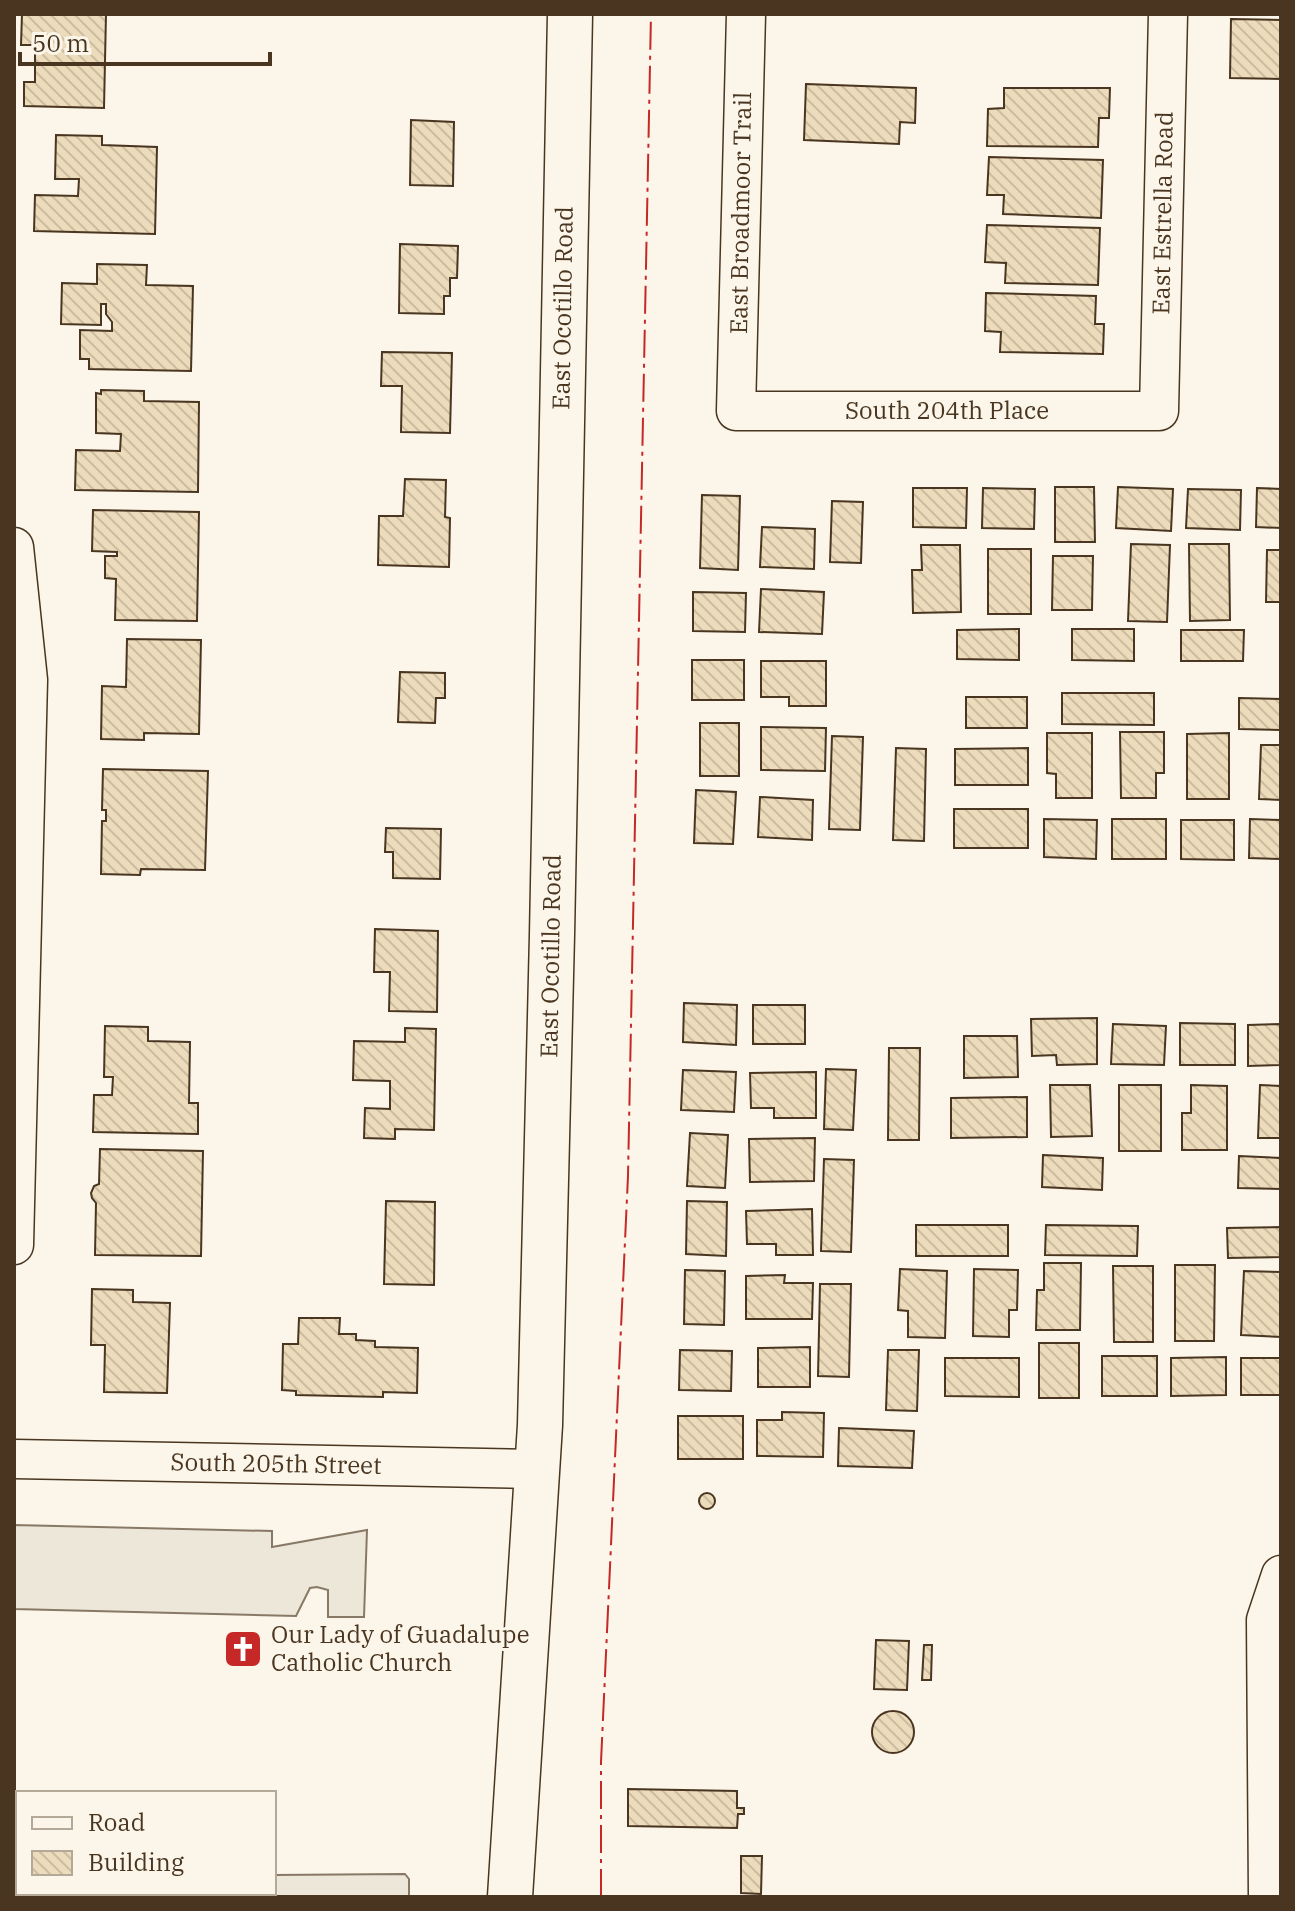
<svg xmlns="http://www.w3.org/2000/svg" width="1295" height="1911" font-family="'IBM Plex Serif',serif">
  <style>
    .parking { fill: #ede7d9; stroke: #887966; stroke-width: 2 }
    .building { fill: url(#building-back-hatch); stroke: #4a3520; stroke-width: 2 }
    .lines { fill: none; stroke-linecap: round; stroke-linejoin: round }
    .minor-casing { stroke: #4a3520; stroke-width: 41 }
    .major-casing { stroke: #4a3520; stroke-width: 47 }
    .minor { stroke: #fbf6e9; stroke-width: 38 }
    .major { stroke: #fbf6e9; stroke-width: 44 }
    .power { stroke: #c62828; stroke-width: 2; stroke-dasharray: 28 6 4 6; stroke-linecap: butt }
    .labels { text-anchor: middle; stroke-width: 6; stroke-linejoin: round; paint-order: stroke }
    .street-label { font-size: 24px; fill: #4a3520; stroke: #fbf6e9 }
    .poi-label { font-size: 24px; fill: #4a3520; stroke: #fbf6e9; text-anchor: start }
  </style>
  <defs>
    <pattern id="building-back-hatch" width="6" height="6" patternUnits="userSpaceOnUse" patternTransform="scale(2)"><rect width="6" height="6" fill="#ecdcbc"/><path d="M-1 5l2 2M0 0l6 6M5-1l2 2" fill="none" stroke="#ccbda1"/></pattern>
  </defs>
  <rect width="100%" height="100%" fill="#fbf6e9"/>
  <!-- parking -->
  <g class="parking">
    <path d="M14 1525 272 1531V1547L367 1530 364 1617H328V1590L317 1587 310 1588 296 1616 14 1609Z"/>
    <path d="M405 1874 409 1879V1897H14V1876H18V1893H274V1875Z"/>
  </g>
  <!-- building -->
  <g class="building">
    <path d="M22 14H106L104 108 24 106V82H35V45H21Z"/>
    <path d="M1231 19 1281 20V79L1230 78Z"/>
    <path d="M806 84 916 88 915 123 900 122 899 144 804 140Z"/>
    <path d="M1004 88H1110L1109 118H1099L1098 147 987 146 988 109 1004 108Z"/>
    <path d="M411 120 454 122 453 186 410 185Z"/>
    <path d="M56 135 102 136V145L157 147 155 234 34 231 35 195 78 196 79 179H55Z"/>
    <path d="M989 157 1103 160 1101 218 1003 214 1004 195H987Z"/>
    <path d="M987 225 1100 228 1098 285 1005 283 1006 263 985 262Z"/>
    <path d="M400 244 458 246 457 278H450V296H444V314L399 313Z"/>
    <path d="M97 264 147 265 146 285 193 286 191 371 89 369V359H80V330L112 331V322L106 314V304H101V325L61 324 62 283 97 284Z"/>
    <path d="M986 293 1096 296 1095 324H1104L1103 354 1000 352 1001 332 985 331Z"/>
    <path d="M382 352 452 353 450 433 401 432 402 386H381Z"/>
    <path d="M101 390 144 391V401L199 402 198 492 75 490 76 450 120 451 121 434 96 433V393L101 394Z"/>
    <path d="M405 479 446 480 445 517 450 518 449 567 378 565 379 516H403Z"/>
    <path d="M1055 487H1094L1095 542H1055Z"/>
    <path d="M1118 487 1173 489 1171 531 1116 528Z"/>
    <path d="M913 488H967L966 528 913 527Z"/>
    <path d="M983 488 1035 489 1034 529 982 528Z"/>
    <path d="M1257 488 1281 489V528L1256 527Z"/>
    <path d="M1188 489 1241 490 1240 530 1186 528Z"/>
    <path d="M702 495 740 496 738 570 700 568Z"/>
    <path d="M832 501 863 502 861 563 830 562Z"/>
    <path d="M93 510 199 512 197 621 115 620 116 579 105 578V556H117V552L92 551Z"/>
    <path d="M762 527 815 529 814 569 760 567Z"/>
    <path d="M1131 544 1170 545 1167 622 1128 621Z"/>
    <path d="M1189 544H1229L1230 620 1190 621Z"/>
    <path d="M921 545H960L961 612 913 613 912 570H922Z"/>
    <rect x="988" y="549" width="43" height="65"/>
    <path d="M1267 550H1281V602H1266Z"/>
    <path d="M1053 556H1093L1092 610H1052Z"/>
    <path d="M761 589 824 592 822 634 759 632Z"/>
    <path d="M693 592 746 593 745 632 693 631Z"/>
    <path d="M1019 629V660L957 659V630Z"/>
    <path d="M1072 629H1134V661L1072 660Z"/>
    <path d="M1181 630H1244L1243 661H1181Z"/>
    <path d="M127 639 201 640 199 734 144 733V740L101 739 102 686 126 687Z"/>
    <rect x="692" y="660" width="52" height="40"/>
    <path d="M761 661H826V706H789V697H761Z"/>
    <path d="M400 672 445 673V698H436L435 723 398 722Z"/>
    <path d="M1062 693H1154V725L1062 724Z"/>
    <rect x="966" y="697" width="61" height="31"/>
    <path d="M1239 698 1281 699V730L1239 729Z"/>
    <rect x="700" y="723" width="39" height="53"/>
    <path d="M761 727 826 728 825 771 761 770Z"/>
    <path d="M1120 732H1164V773H1156V798H1121Z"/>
    <path d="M1047 733H1092V798H1056V774L1047 773Z"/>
    <path d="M1229 733V799H1187V734Z"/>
    <path d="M832 736 863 737 860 830 829 829Z"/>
    <path d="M1261 745H1281V800L1259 799Z"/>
    <path d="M896 748 926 749 924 841 893 840Z"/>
    <path d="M1028 748V785H955V749Z"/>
    <path d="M103 769 208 771 205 870 141 869 140 875 101 874 102 821H106V810H102Z"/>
    <path d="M696 790 736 792 733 844 694 843Z"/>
    <path d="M760 797 813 800 812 840 758 837Z"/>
    <rect x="954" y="809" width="74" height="39"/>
    <path d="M1044 819 1097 820 1096 859 1044 857Z"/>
    <rect x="1112" y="819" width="54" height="40"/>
    <path d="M1250 819 1281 820V859L1249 858Z"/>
    <path d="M1181 820H1234V860L1181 859Z"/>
    <path d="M386 828 441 829 440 879 393 878V852H385Z"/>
    <path d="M375 929 438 931 437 1012 389 1011 390 972H374Z"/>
    <path d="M684 1003 737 1005 736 1045 683 1042Z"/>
    <rect x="753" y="1005" width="52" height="39"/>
    <path d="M1097 1018V1064L1057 1065 1056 1055 1032 1056 1031 1019Z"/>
    <path d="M1180 1023 1235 1024V1065H1180Z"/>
    <path d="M1113 1024 1166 1026 1164 1065 1111 1064Z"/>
    <path d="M1281 1024V1065L1248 1066V1025Z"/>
    <path d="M105 1026 148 1027V1041L190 1042 189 1103H198V1134L93 1132 94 1095H112L113 1077H104Z"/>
    <path d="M405 1028 436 1029 434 1130 395 1129V1139L364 1138 365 1108 390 1109V1081L353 1080 354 1041 405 1042Z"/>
    <path d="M964 1036H1017L1018 1077 964 1078Z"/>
    <path d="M889 1048H920L919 1140H888Z"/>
    <path d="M826 1069 856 1070 853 1130 824 1129Z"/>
    <path d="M683 1070 736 1072 734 1112 681 1110Z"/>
    <path d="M816 1072V1118H774V1108H751L750 1073Z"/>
    <path d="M1050 1085H1090L1092 1136 1051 1137Z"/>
    <rect x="1119" y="1085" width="42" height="66"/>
    <path d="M1191 1085 1227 1086V1150H1182V1113H1191Z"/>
    <path d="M1260 1085 1281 1086V1138H1258Z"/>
    <path d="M1027 1097V1137L951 1138V1098Z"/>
    <path d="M690 1133 728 1135 725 1188 687 1186Z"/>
    <path d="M815 1138 814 1181 750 1182 749 1139Z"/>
    <path d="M100 1149 203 1151 201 1256 95 1255 96 1203 92 1198 91 1193 94 1186 99 1184Z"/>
    <path d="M1043 1155 1103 1158 1102 1190 1042 1187Z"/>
    <path d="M1239 1156 1281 1158V1189L1238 1188Z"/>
    <path d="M824 1159 854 1160 851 1252 821 1251Z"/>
    <path d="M386 1201 435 1202 434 1285 384 1284Z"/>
    <path d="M687 1201 727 1202 726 1256 686 1254Z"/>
    <path d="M812 1209 813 1255H776V1244H747L746 1211Z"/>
    <rect x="916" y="1225" width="92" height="31"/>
    <path d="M1046 1225 1138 1226 1137 1256 1045 1255Z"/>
    <path d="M1281 1227V1257L1228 1258 1227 1228Z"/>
    <path d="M1044 1263H1081L1080 1330H1036L1037 1290H1044Z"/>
    <path d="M1175 1265H1215L1214 1341H1175Z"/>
    <path d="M1113 1266H1153V1342H1114Z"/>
    <path d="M900 1269 947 1271 945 1338 908 1337V1311L898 1310Z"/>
    <path d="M974 1269 1018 1270 1017 1310H1009V1337L973 1336Z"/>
    <path d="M685 1270 725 1271 724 1325 684 1324Z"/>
    <path d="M1244 1271 1281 1272V1337L1241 1335Z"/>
    <path d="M785 1275 784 1283H813L812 1319H746V1276Z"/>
    <path d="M820 1284H851L849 1377 818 1376Z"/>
    <path d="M92 1289 133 1290V1302L170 1303 167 1393 104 1392 105 1345H91Z"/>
    <path d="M299 1318H340L339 1334H356V1340L375 1341V1347L418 1348 417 1393 383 1392V1397L296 1395V1391L282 1390 283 1344H298Z"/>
    <rect x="1039" y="1343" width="40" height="55"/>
    <path d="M810 1347V1387H758V1348Z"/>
    <path d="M680 1350 732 1351 731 1391 679 1390Z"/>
    <path d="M888 1350H919L917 1411 886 1410Z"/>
    <rect x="1102" y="1356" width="55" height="40"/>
    <path d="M1226 1357V1395L1171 1396V1358Z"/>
    <path d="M945 1358H1019V1397L945 1396Z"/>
    <rect x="1241" y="1358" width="40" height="37"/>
    <path d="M782 1412 824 1413 823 1457 757 1456V1420H782Z"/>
    <rect x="678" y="1416" width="65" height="43"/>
    <path d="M839 1428 914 1431 912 1468 838 1466Z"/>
    <circle cx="707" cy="1501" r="8"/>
    <path d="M876 1640 909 1641 907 1690 874 1689Z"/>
    <path d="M924 1645H932L931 1680H922Z"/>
    <circle cx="893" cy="1732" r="21"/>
    <path d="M628 1789 737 1791V1808H744V1814H738L737 1828 628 1826Z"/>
    <path d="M741 1856H762L761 1894 741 1893Z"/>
  </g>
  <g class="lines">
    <!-- minor casing -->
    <g class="minor-casing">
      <g id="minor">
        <path d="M746 14 736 411H1159L1168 14"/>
        <path d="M14 547 28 680 14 1245"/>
        <path d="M14 1459 538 1469"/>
        <path d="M1268 1897 1266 1620 1281 1575"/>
      </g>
    </g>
    <!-- major casing -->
    <g class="major-casing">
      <path id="major" d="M510 1897 540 1425 552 935 570 14"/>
    </g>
    <!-- minor -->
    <use href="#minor" class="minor"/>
    <!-- major -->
    <use href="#major" class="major"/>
    <!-- power -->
    <path class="power" d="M601 1897V1762L628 1176 651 14"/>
  </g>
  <!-- icons -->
  <defs>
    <g id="church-square" transform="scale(2)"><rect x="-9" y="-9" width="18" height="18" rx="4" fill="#c62828" stroke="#fbf6e9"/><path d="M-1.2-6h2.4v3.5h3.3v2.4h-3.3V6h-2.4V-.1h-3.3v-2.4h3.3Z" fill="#fff"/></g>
  </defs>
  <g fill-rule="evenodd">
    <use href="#church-square" x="243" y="1649"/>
  </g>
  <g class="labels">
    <!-- street labels -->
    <g class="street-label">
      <text transform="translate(741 213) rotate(-89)" y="8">East Broadmoor Trail</text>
      <text transform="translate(1163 213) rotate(-89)" y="8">East Estrella Road</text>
      <text transform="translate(563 308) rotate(-89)" y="8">East Ocotillo Road</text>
      <text x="947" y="419">South 204th Place</text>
      <text transform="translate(551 956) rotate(-89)" y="8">East Ocotillo Road</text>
      <text transform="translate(276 1464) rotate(1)" y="8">South 205th Street</text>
    </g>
    <!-- poi labels -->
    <g class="poi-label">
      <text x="271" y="1643">Our Lady of Guadalupe<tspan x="271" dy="28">Catholic Church</tspan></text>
    </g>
  </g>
  <!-- border -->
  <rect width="1295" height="1911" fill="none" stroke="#4a3520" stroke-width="32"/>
  <!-- legend -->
  <rect x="16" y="1791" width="260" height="104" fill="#fbf6e9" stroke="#b4a999" stroke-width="2"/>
  <rect x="32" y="1817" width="40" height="12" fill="#fbf6e9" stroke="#b4a999" stroke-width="2"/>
  <text x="88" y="1831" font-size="24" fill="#4a3520">Road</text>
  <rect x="32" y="1851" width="40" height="24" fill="url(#building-back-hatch)" stroke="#b4a999" stroke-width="2"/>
  <text x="88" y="1871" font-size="24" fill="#4a3520">Building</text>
  <!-- scale -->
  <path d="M20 52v12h250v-12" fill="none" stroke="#4a3520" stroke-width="4"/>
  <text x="32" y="52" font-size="24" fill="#4a3520" stroke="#fbf6e9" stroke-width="6" paint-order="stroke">50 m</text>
</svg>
